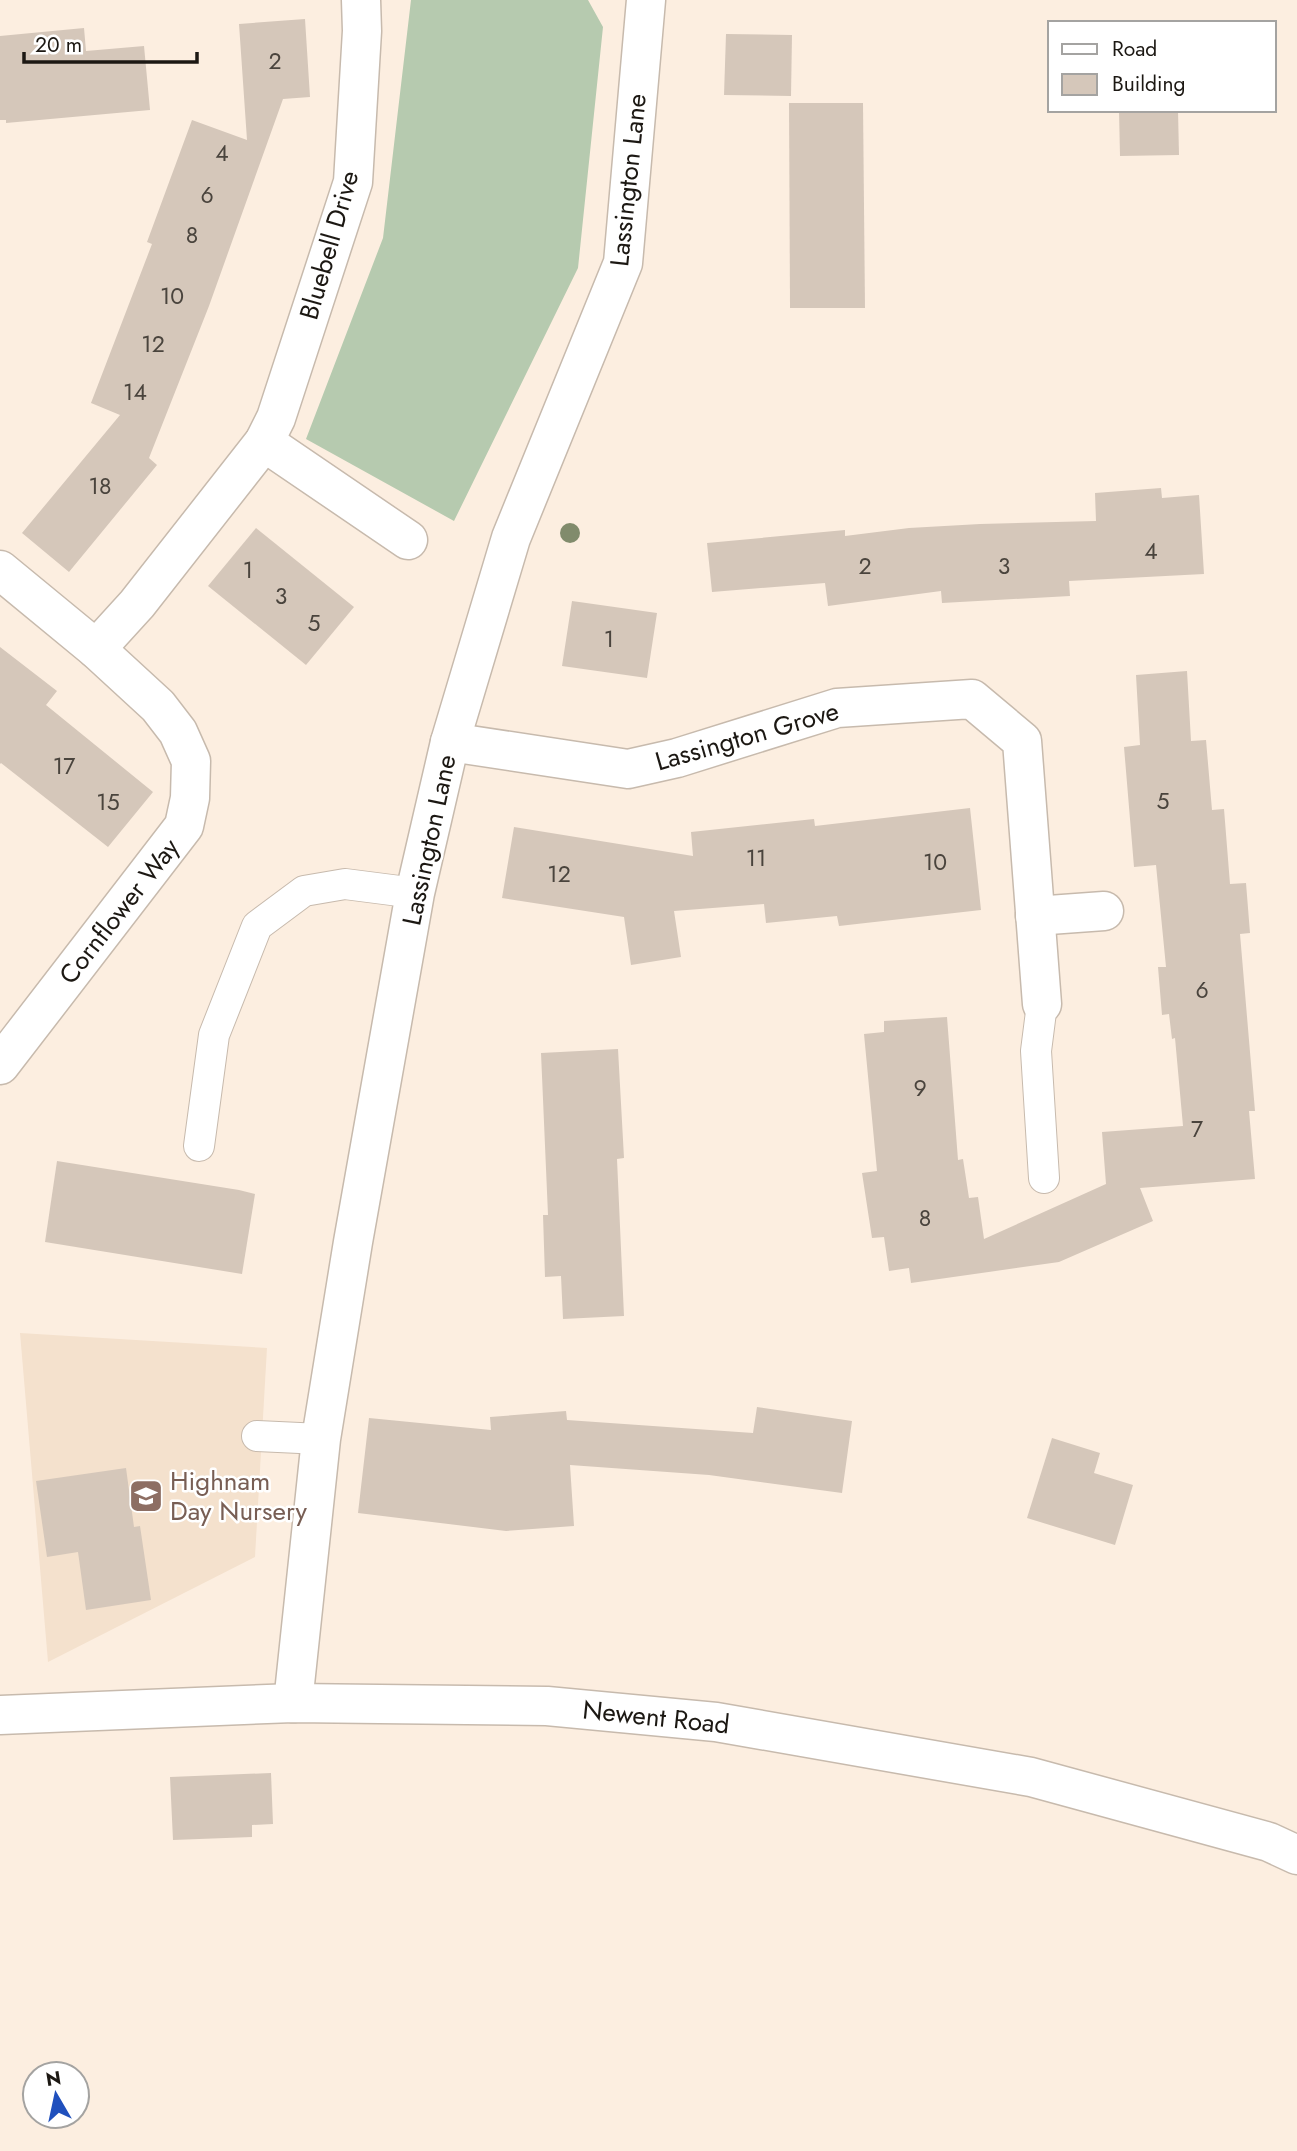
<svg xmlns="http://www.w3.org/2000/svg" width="1297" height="2151" font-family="Jost,sans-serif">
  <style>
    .built { fill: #f4e1cd }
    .grass { fill: #b6caaf }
    .building { fill: #d5c7ba }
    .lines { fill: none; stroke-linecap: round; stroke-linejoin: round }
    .lane-casing { stroke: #c7baad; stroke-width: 32 }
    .street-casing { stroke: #c7baad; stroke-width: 41 }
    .secondary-casing { stroke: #c7baad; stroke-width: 41 }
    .lane { stroke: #fff; stroke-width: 30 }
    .street { stroke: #fff; stroke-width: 38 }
    .secondary { stroke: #fff; stroke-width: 38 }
    .tree { fill: #818b6c }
    .labels { text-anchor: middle; stroke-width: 5; stroke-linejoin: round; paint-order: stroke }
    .number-label { font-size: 23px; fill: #4a443d }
    .street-label { font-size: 26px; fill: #1c1813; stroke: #fff }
    .education-label { font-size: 26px; fill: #785e54; stroke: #fff; text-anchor: start }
  </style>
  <rect width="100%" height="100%" fill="#fceee0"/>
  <!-- built -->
  <path class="built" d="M20 1333 267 1348 255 1557 48 1662Z"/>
  <!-- grass -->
  <path class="grass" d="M411 0H588L603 27 578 268 454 521 306 439 383 238Z"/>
  <!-- building -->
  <g class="building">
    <path d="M305 19 310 97 283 99 209 306 149 458 157 465 69 572 22 533 120 415 91 403 152 244 147 242 192 120 247 140 239 24Z"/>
    <path d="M84 28 86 51 144 46 150 110 6 123V120H0V36Z"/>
    <path d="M726 34 792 35 791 96 724 95Z"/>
    <path d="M789 103H863L865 308H790Z"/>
    <path d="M1119 110H1178L1179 155 1120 156Z"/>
    <path d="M1161 488 1162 498 1199 495 1204 574 1069 581 1070 596 942 603 941 591 828 606 825 583 712 592 707 543 845 530V536L909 528 980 524 1096 521 1095 493Z"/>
    <path d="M256 528 354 607 306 665 208 586Z"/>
    <path d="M572 601 657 613 647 678 562 666Z"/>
    <path d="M0 647 57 691 46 705 153 792 108 847 1 763 0 764Z"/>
    <path d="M1187 671 1191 741 1206 740 1212 810 1224 809 1230 884 1246 883 1250 933 1240 934 1255 1111H1249L1255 1179 1140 1188 1153 1221 1059 1262 911 1283 909 1268 889 1271 884 1237 872 1238 862 1173 877 1171 864 1034 884 1032V1021L947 1017 958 1160 963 1159 969 1198 978 1197 984 1239 1106 1184 1102 1132 1183 1126 1175 1038 1172 1039 1169 1014 1162 1015 1158 967H1166L1156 865 1134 867 1124 747 1140 745 1136 675Z"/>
    <path d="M970 808 981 910 839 926 837 916 766 923 764 904 674 911 681 957 631 965 624 917 502 898 514 827 693 856 691 832 814 819 815 826Z"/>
    <path d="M618 1049 624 1158 617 1159 624 1316 563 1319 561 1276 545 1277 543 1215H548L541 1053Z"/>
    <path d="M57 1161 239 1190 255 1194 242 1274 45 1242Z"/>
    <path d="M757 1407 852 1421 842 1493 709 1475 570 1465 574 1526 506 1531 358 1513 369 1418 491 1430 490 1417 566 1411 567 1420 753 1433Z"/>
    <path d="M1052 1438 1100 1453 1094 1473 1133 1485 1115 1545 1027 1518Z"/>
    <path d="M126 1468 134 1527 140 1526 151 1600 86 1610 78 1552 47 1557 36 1481Z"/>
    <path d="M271 1773 273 1824 252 1825V1837L173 1840 170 1777Z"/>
  </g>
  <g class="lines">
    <!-- lane casing -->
    <g class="lane-casing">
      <g id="lane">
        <path d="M1042 1004 1036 1051 1044 1178"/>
        <path d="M199 1146 214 1035 257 926 304 891 345 884 415 893"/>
        <path d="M257 1436 321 1439"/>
      </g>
    </g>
    <!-- street casing -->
    <g class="street-casing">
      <g id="street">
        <path d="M264 442 408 540"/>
        <path d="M0 570 96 649 158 706 178 732 191 761 190 798 184 826 0 1065"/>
        <path d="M96 649 137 604 264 442 276 418 353 182 362 31 361 0"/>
        <path d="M450 742 628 769 677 758 837 708 972 699 1022 741 1042 1004"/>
        <path d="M1035 916 1104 911"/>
        <path d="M293 1703 321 1439 353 1242 415 893 450 742 511 538 623 263 646 0"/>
      </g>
    </g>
    <!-- secondary casing -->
    <g class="secondary-casing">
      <path id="secondary" d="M0 1715 293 1703 547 1706 716 1722 1031 1777 1269 1842 1297 1855"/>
    </g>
    <!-- lane -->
    <use href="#lane" class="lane"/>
    <!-- street -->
    <use href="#street" class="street"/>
    <!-- secondary -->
    <use href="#secondary" class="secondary"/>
  </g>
  <!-- trees -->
  <circle class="tree" cx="570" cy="533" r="10"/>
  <!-- icons -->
  <defs>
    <g id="school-square" transform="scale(1.75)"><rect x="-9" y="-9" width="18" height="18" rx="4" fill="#8d6e63" stroke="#fff"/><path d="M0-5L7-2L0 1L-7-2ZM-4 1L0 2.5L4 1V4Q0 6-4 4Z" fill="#fff"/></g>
  </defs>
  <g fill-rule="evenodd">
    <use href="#school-square" x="146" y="1496"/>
  </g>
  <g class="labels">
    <!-- number labels -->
    <g class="number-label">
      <text x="275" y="69">2</text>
      <text x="222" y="161">4</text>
      <text x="207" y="203">6</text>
      <text x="192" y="243">8</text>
      <text x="172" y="304">10</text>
      <text x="153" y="352">12</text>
      <text x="135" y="400">14</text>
      <text x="100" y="494">18</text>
      <text x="1151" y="559">4</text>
      <text x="865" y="574">2</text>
      <text x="1004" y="574">3</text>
      <text x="248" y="578">1</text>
      <text x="281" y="604">3</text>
      <text x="314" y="631">5</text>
      <text x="609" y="647">1</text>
      <text x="64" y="774">17</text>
      <text x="1163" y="809">5</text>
      <text x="108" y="810">15</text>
      <text x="756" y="866">11</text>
      <text x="935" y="870">10</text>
      <text x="559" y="882">12</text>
      <text x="1202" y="998">6</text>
      <text x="920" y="1096">9</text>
      <text x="1197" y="1137">7</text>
      <text x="925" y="1226">8</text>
    </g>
    <!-- street labels -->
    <g class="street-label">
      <text transform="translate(628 180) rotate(-84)" y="9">Lassington Lane</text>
      <text transform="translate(329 245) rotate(-74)" y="9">Bluebell Drive</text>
      <text transform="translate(747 736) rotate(-16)" y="9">Lassington Grove</text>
      <text transform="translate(429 840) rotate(-78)" y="9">Lassington Lane</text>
      <text transform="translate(119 911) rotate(-52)" y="9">Cornflower Way</text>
      <text transform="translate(656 1717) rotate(6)" y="9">Newent Road</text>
    </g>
    <!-- education labels -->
    <g class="education-label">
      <text x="170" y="1490">Highnam<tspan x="170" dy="30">Day Nursery</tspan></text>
    </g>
  </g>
  <!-- legend -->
  <rect x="1048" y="21" width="228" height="91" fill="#ffffff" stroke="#a4a3a1" stroke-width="2"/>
  <rect x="1062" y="44" width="35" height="10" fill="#ffffff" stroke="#a4a3a1" stroke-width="2"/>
  <text x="1112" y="56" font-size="21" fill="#1c1813">Road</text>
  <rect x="1062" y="74" width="35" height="21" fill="#d5c7ba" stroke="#a4a3a1" stroke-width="2"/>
  <text x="1112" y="91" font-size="21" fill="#1c1813">Building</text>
  <!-- north arrow -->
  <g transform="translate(56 2095) rotate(351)"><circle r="33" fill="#ffffff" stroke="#a4a3a1" stroke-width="2"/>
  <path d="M0-5L12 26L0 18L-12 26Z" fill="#2050bd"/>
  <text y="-10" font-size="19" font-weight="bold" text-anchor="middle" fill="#1c1813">N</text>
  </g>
  <!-- scale -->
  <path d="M24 52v10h173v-10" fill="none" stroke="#1c1813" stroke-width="3.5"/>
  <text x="35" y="52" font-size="21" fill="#1c1813" stroke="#ffffff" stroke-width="5" paint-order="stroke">20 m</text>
</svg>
